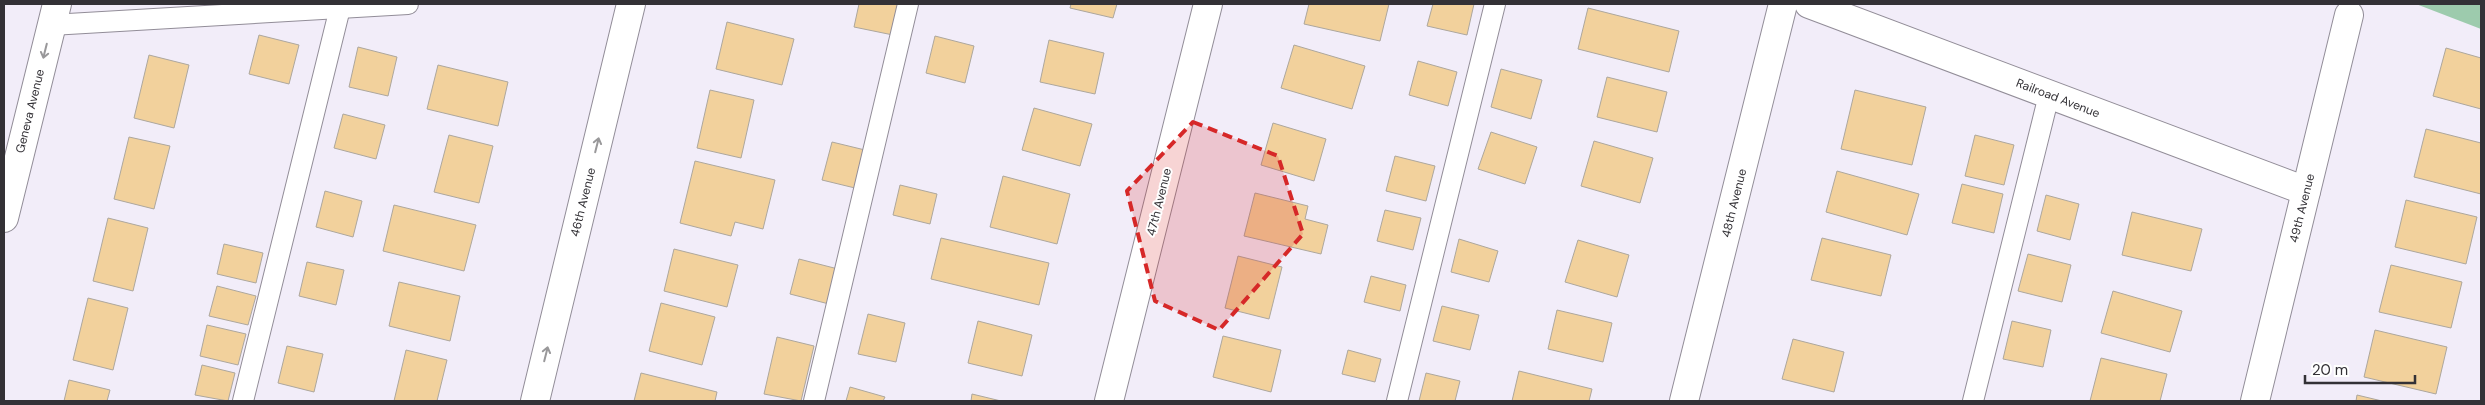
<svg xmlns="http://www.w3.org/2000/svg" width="2485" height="405" font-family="'DM Sans',sans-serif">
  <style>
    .green { fill: #9dcbad }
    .building { fill: #f2d19c; stroke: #ada79d }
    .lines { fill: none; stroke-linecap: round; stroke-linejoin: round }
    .lane-casing { stroke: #928d98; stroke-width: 22 }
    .street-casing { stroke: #928d98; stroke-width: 30 }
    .lane { stroke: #fff; stroke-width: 20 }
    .street { stroke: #fff; stroke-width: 28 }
    .oneway { stroke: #99989a }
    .marked { fill: #d62828; fill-opacity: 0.2; stroke: #d62828; stroke-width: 4; stroke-dasharray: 10 6; stroke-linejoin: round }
    .labels { text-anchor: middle; stroke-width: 4; stroke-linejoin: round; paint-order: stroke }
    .street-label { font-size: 12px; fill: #333136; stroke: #fff }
  </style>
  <rect width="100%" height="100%" fill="#f2edf9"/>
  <!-- green -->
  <path class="green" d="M2416 4H2481V29Z"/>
  <!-- building -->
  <g class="building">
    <path d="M859 4H900L893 35 854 27Z"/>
    <path d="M1071 4H1117L1113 18 1070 8Z"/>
    <path d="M1309 4H1389L1380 41 1304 24Z"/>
    <path d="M1433 4H1474L1467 35 1427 26Z"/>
    <path d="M1588 8 1679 31 1669 72 1578 49Z"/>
    <path d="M727 22 794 39 782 85 716 69Z"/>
    <path d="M259 35 299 45 289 84 249 74Z"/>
    <path d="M935 36 974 46 965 83 926 73Z"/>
    <path d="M1049 40 1104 53 1095 94 1040 82Z"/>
    <path d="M1294 45 1365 66 1352 109 1281 88Z"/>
    <path d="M358 47 397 57 388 96 349 87Z"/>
    <path d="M2446 48 2481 58V109L2433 96Z"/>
    <path d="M149 55 189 65 174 128 134 118Z"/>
    <path d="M1418 61 1457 72 1448 106 1409 95Z"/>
    <path d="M438 65 508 82 498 126 427 109Z"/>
    <path d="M1501 69 1542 80 1531 119 1491 107Z"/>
    <path d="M1607 77 1667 92 1657 132 1597 117Z"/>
    <path d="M710 90 754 100 741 158 697 148Z"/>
    <path d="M1855 90 1926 107 1912 165 1841 149Z"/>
    <path d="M1034 108 1092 124 1080 166 1022 150Z"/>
    <path d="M343 114 385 125 376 159 334 148Z"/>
    <path d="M1273 123 1326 139 1314 181 1261 165Z"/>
    <path d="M2426 129 2481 143V194L2414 177Z"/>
    <path d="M1491 132 1537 147 1525 184 1478 169Z"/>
    <path d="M449 135 493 146 479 203 434 192Z"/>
    <path d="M1975 135 2014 145 2004 185 1965 176Z"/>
    <path d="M129 137 170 146 154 209 114 199Z"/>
    <path d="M1594 141 1653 158 1640 203 1581 186Z"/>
    <path d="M832 142 865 150 855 188 822 180Z"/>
    <path d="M1395 156 1435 166 1426 201 1386 191Z"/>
    <path d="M695 161 775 180 763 229 735 222 731 236 680 223Z"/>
    <path d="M1837 171 1919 194 1907 235 1826 212Z"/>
    <path d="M1003 176 1070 194 1057 244 990 227Z"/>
    <path d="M1962 184 2003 194 1994 233 1952 223Z"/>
    <path d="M900 185 937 194 930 224 893 215Z"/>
    <path d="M325 191 362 201 353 237 316 227Z"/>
    <path d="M1255 193 1308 206 1305 219 1328 225 1321 254 1244 236Z"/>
    <path d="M2046 195 2079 204 2070 240 2037 231Z"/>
    <path d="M2406 200 2477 217 2466 264 2395 247Z"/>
    <path d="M394 205 476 225 464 271 383 251Z"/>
    <path d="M1385 210 1421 218 1413 250 1377 241Z"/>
    <path d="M2132 212 2202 229 2191 271 2122 255Z"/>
    <path d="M108 218 148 228 133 291 93 281Z"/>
    <path d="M941 238 1049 263 1039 305 931 279Z"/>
    <path d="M1822 238 1891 255 1881 296 1811 280Z"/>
    <path d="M1459 239 1498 251 1489 282 1451 272Z"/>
    <path d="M1578 240 1629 255 1617 297 1565 282Z"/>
    <path d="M224 244 263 253 256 283 217 274Z"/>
    <path d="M674 249 738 265 727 307 664 291Z"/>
    <path d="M2028 254 2071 265 2062 302 2018 291Z"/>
    <path d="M1238 256 1282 267 1269 319 1225 308Z"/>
    <path d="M799 259 838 269 829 304 790 294Z"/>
    <path d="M307 262 344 270 336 305 299 296Z"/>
    <path d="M2391 265 2462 282 2451 328 2379 312Z"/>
    <path d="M1371 276 1406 285 1400 311 1364 302Z"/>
    <path d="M399 282 460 296 450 341 389 326Z"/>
    <path d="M217 286 256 296 248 325 209 316Z"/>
    <path d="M2113 291 2182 311 2170 352 2101 333Z"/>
    <path d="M88 298 128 308 113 370 73 360Z"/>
    <path d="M661 303 715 317 702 365 649 351Z"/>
    <path d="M1442 306 1479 315 1470 350 1433 341Z"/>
    <path d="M1557 310 1612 323 1603 362 1548 349Z"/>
    <path d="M868 314 905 323 896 362 858 354Z"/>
    <path d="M978 321 1032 335 1022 376 968 363Z"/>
    <path d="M2012 321 2051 330 2043 367 2003 359Z"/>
    <path d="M207 325 246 334 238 365 200 356Z"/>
    <path d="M2375 330 2447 347 2436 394 2364 377Z"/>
    <path d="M1223 336 1281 350 1271 392 1213 377Z"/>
    <path d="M777 337 814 346 801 401 764 394Z"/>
    <path d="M1793 339 1844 352 1834 392 1782 379Z"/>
    <path d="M287 346 323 354 314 392 278 383Z"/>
    <path d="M406 350 447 360 437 401H394Z"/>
    <path d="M1348 350 1381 359 1375 382 1342 374Z"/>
    <path d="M2101 358 2167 374 2160 401H2090Z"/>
    <path d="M202 365 235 373 228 401 195 395Z"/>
    <path d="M1519 371 1592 389 1589 401H1512Z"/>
    <path d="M641 373 717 392 715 401H634Z"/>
    <path d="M1426 373 1460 381 1455 401H1419Z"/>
    <path d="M69 380 110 390 107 401H64Z"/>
    <path d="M850 387 885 397 883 401H846Z"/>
    <path d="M972 394 1001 401H971Z"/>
    <path d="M2357 395 2382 401H2356Z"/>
  </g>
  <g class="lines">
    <!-- lane casing -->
    <g class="lane-casing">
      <g id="lane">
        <path d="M51 25 408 4"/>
        <path d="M243 401 340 8"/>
        <path d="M814 401 908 4"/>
        <path d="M1397 401 1495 4"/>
        <path d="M1973 401 2049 95"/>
      </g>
    </g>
    <!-- street casing -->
    <g class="street-casing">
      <g id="street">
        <path d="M1809 4 2306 191"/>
        <path d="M4 218 57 4"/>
        <path d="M535 401 631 4"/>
        <path d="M1109 401 1208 4"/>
        <path d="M1684 401 1783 4"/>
        <path d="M2255 401 2349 15"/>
      </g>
    </g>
    <!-- lane -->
    <use href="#lane" class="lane"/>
    <!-- street -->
    <use href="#street" class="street"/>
  </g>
  <!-- one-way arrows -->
  <defs><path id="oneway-shaft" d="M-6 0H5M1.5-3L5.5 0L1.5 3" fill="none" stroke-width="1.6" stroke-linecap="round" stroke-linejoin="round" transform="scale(1.25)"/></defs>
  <g class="oneway">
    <use href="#oneway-shaft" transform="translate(45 51) rotate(104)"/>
    <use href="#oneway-shaft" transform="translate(597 145) rotate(-76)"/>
    <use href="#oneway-shaft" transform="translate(546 354) rotate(-76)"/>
  </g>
  <!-- marked area -->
  <path class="marked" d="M1193 122 1278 156 1303 234 1219 330 1155 301 1127 191Z"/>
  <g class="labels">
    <!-- street labels -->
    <g class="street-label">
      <text transform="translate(2058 98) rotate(21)" y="4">Railroad Avenue</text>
      <text transform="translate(30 111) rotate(-76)" y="4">Geneva Avenue</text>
      <text transform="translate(583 202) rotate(-76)" y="4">46th Avenue</text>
      <text transform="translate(1159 202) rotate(-76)" y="4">47th Avenue</text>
      <text transform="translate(1734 203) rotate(-76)" y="4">48th Avenue</text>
      <text transform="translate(2302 208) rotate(-76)" y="4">49th Avenue</text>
    </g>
  </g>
  <!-- border -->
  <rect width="2485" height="405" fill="none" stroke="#333136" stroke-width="10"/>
  <!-- scale -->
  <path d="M2305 375v8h110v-8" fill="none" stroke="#333136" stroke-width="2.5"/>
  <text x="2312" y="375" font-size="15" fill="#333136" stroke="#ffffff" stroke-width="4" paint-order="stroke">20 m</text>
</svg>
